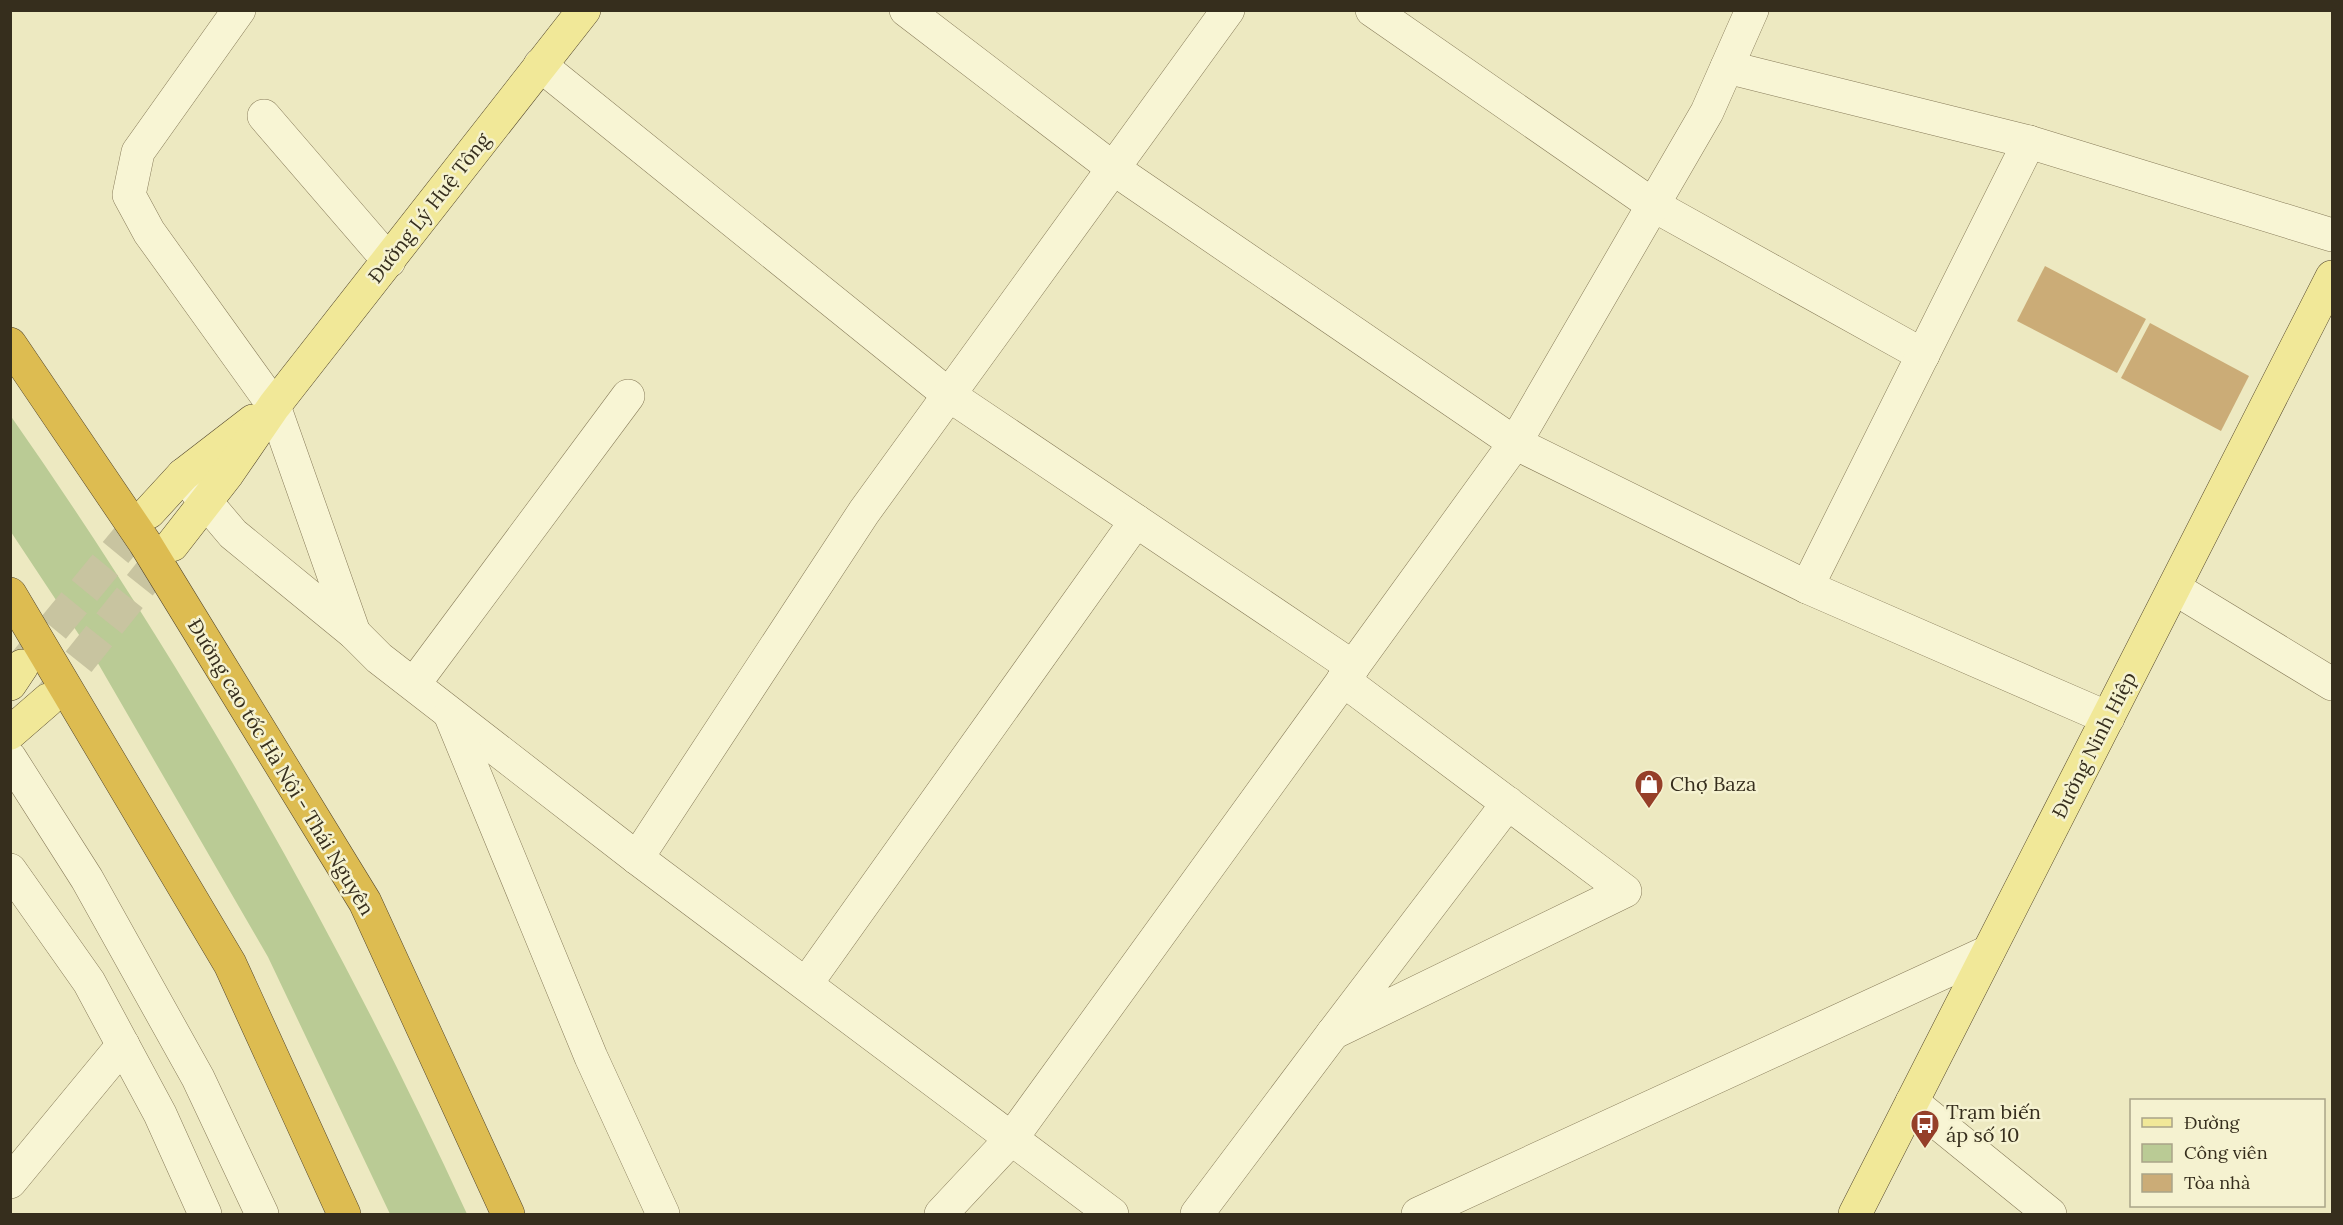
<svg xmlns="http://www.w3.org/2000/svg" width="2343" height="1225" font-family="Lora,serif">
  <style>
    .green { fill: #bacb95 }
    .building { fill: #cbac77 }
    .lines { fill: none; stroke-linecap: round; stroke-linejoin: round }
    .major-tunnel { stroke: #c8c4a0; stroke-width: 33; stroke-dasharray: 33 16; stroke-linecap: butt }
    .minor-casing { stroke: #877b59; stroke-width: 34 }
    .major-casing { stroke: #54472d; stroke-width: 34 }
    .highway-casing { stroke: #54472d; stroke-width: 34 }
    .minor { stroke: #f8f5d4; stroke-width: 33 }
    .major { stroke: #f1e898; stroke-width: 33 }
    .highway { stroke: #ddbc51; stroke-width: 33 }
    .labels { text-anchor: middle; stroke-width: 5; stroke-linejoin: round; paint-order: stroke }
    .street-label { font-size: 20px; fill: #362e1d; stroke: #f5f2d0 }
    .poi-label { font-size: 20px; fill: #362e1d; stroke: #f5f2d0; text-anchor: start }
  </style>
  <rect width="100%" height="100%" fill="#ede9c1"/>
  <!-- green -->
  <path class="green" d="M10 415C187 668 338 934 467 1214H390L268 957 99 665 11 532Z"/>
  <!-- building -->
  <g class="building">
    <path d="M2045 266 2146 319 2117 373 2017 321Z"/>
    <path d="M2150 323 2249 376 2221 431 2121 378Z"/>
  </g>
  <g class="lines">
    <!-- major-tunnel -->
    <g class="major-tunnel">
      <path d="M22 666 149 512"/>
      <path d="M48 700 172 545"/>
    </g>
    <!-- minor casing -->
    <g class="minor-casing">
      <g id="minor">
        <path d="M239 10 138 152 129 195 149 232 274 406 354 633"/>
        <path d="M906 10 1114 169 1515 443 1807 587 2108 718"/>
        <path d="M1372 10 1653 205 1923 355"/>
        <path d="M540 65 949 395 1353 667"/>
        <path d="M1727 67 2029 142 2332 235"/>
        <path d="M264 116 389 261"/>
        <path d="M183 475 233 534 354 633 379 658 637 858 1112 1214"/>
        <path d="M1807 587 2029 142"/>
        <path d="M2174 588 2332 684"/>
        <path d="M1343 680 1625 891 1333 1033 1508 803"/>
        <path d="M414 684 628 396"/>
        <path d="M450 714 591 1057 663 1214"/>
        <path d="M10 758 87 879 198 1078 262 1214"/>
        <path d="M637 858 864 512 1228 10"/>
        <path d="M10 870 89 982 160 1114 205 1214"/>
        <path d="M806 984 1136 521"/>
        <path d="M1912 1102 2050 1214"/>
        <path d="M10 1182 123 1045"/>
        <path d="M941 1214 1011 1139 1515 443 1707 112 1752 10"/>
        <path d="M1197 1214 1333 1033"/>
        <path d="M1418 1214 1988 952"/>
      </g>
    </g>
    <!-- major casing -->
    <g class="major-casing">
      <g id="major">
        <path d="M149 512 183 475 253 421"/>
        <path d="M172 545 228 473 274 406 584 10"/>
        <path d="M10 684 22 666"/>
        <path d="M10 733 48 700"/>
        <path d="M1855 1214 2332 277"/>
      </g>
    </g>
    <!-- highway casing -->
    <g class="highway-casing">
      <g id="highway">
        <path d="M10 344 145 543 365 902 508 1214"/>
        <path d="M10 594 230 964 344 1214"/>
      </g>
    </g>
    <!-- minor -->
    <use href="#minor" class="minor"/>
    <!-- major -->
    <use href="#major" class="major"/>
    <!-- highway -->
    <use href="#highway" class="highway"/>
  </g>
  <!-- icons -->
  <defs>
    <g id="shop-pin" transform="scale(1.5)"><path d="M0 17L-7.5 6A9.5 9.5 0 1 1 7.5 6Z" fill="#953f29" stroke="#f5f2d0"/><path d="M-5-2.5h2.3a2.7 3.5 0 0 1 5.4 0H5L5.5 6h-11ZM-1.5-2.5h3a1.5 2.3 0 0 0-3 0Z" fill="#fff"/></g>
    <g id="bus-pin" transform="scale(1.5)"><path d="M0 17L-7.5 6A9.5 9.5 0 1 1 7.5 6Z" fill="#953f29" stroke="#f5f2d0"/><path d="M-5-6H5V4H4V6H2V4H-2V6H-4V4H-5ZM-3.5-4V0h7V-4ZM-3.5 1.2v1.5H-2V1.2ZM2 1.2v1.5H3.5V1.2Z" fill="#fff"/></g>
  </defs>
  <g fill-rule="evenodd">
    <use href="#shop-pin" x="1649" y="784"/>
    <use href="#bus-pin" x="1925" y="1124"/>
  </g>
  <g class="labels">
    <!-- street labels -->
    <g class="street-label">
      <text transform="translate(429 208) rotate(-52)" y="7">Đường Lý Huệ Tông</text>
      <text transform="translate(2094 745) rotate(-63)" y="7">Đường Ninh Hiệp</text>
      <text transform="translate(281 767) rotate(59)" y="7">Đường cao tốc Hà Nội - Thái Nguyên</text>
    </g>
    <!-- poi labels -->
    <g class="poi-label">
      <text x="1670" y="791">Chợ Baza</text>
      <text x="1946" y="1119">Trạm biến<tspan x="1946" dy="23">áp số 10</tspan></text>
    </g>
  </g>
  <!-- border -->
  <rect width="2343" height="1225" fill="none" stroke="#362e1d" stroke-width="24"/>
  <!-- legend -->
  <rect x="2130" y="1099" width="195" height="108" fill="#f5f2d0" stroke="#a9a488" stroke-width="1.5"/>
  <rect x="2142" y="1118" width="30" height="9" fill="#f1e898" stroke="#a9a488" stroke-width="1.5"/>
  <text x="2184" y="1129" font-size="18" fill="#362e1d">Đường</text>
  <rect x="2142" y="1144" width="30" height="18" fill="#bacb95" stroke="#a9a488" stroke-width="1.5"/>
  <text x="2184" y="1159" font-size="18" fill="#362e1d">Công viên</text>
  <rect x="2142" y="1174" width="30" height="18" fill="#cbac77" stroke="#a9a488" stroke-width="1.5"/>
  <text x="2184" y="1189" font-size="18" fill="#362e1d">Tòa nhà</text>
</svg>
